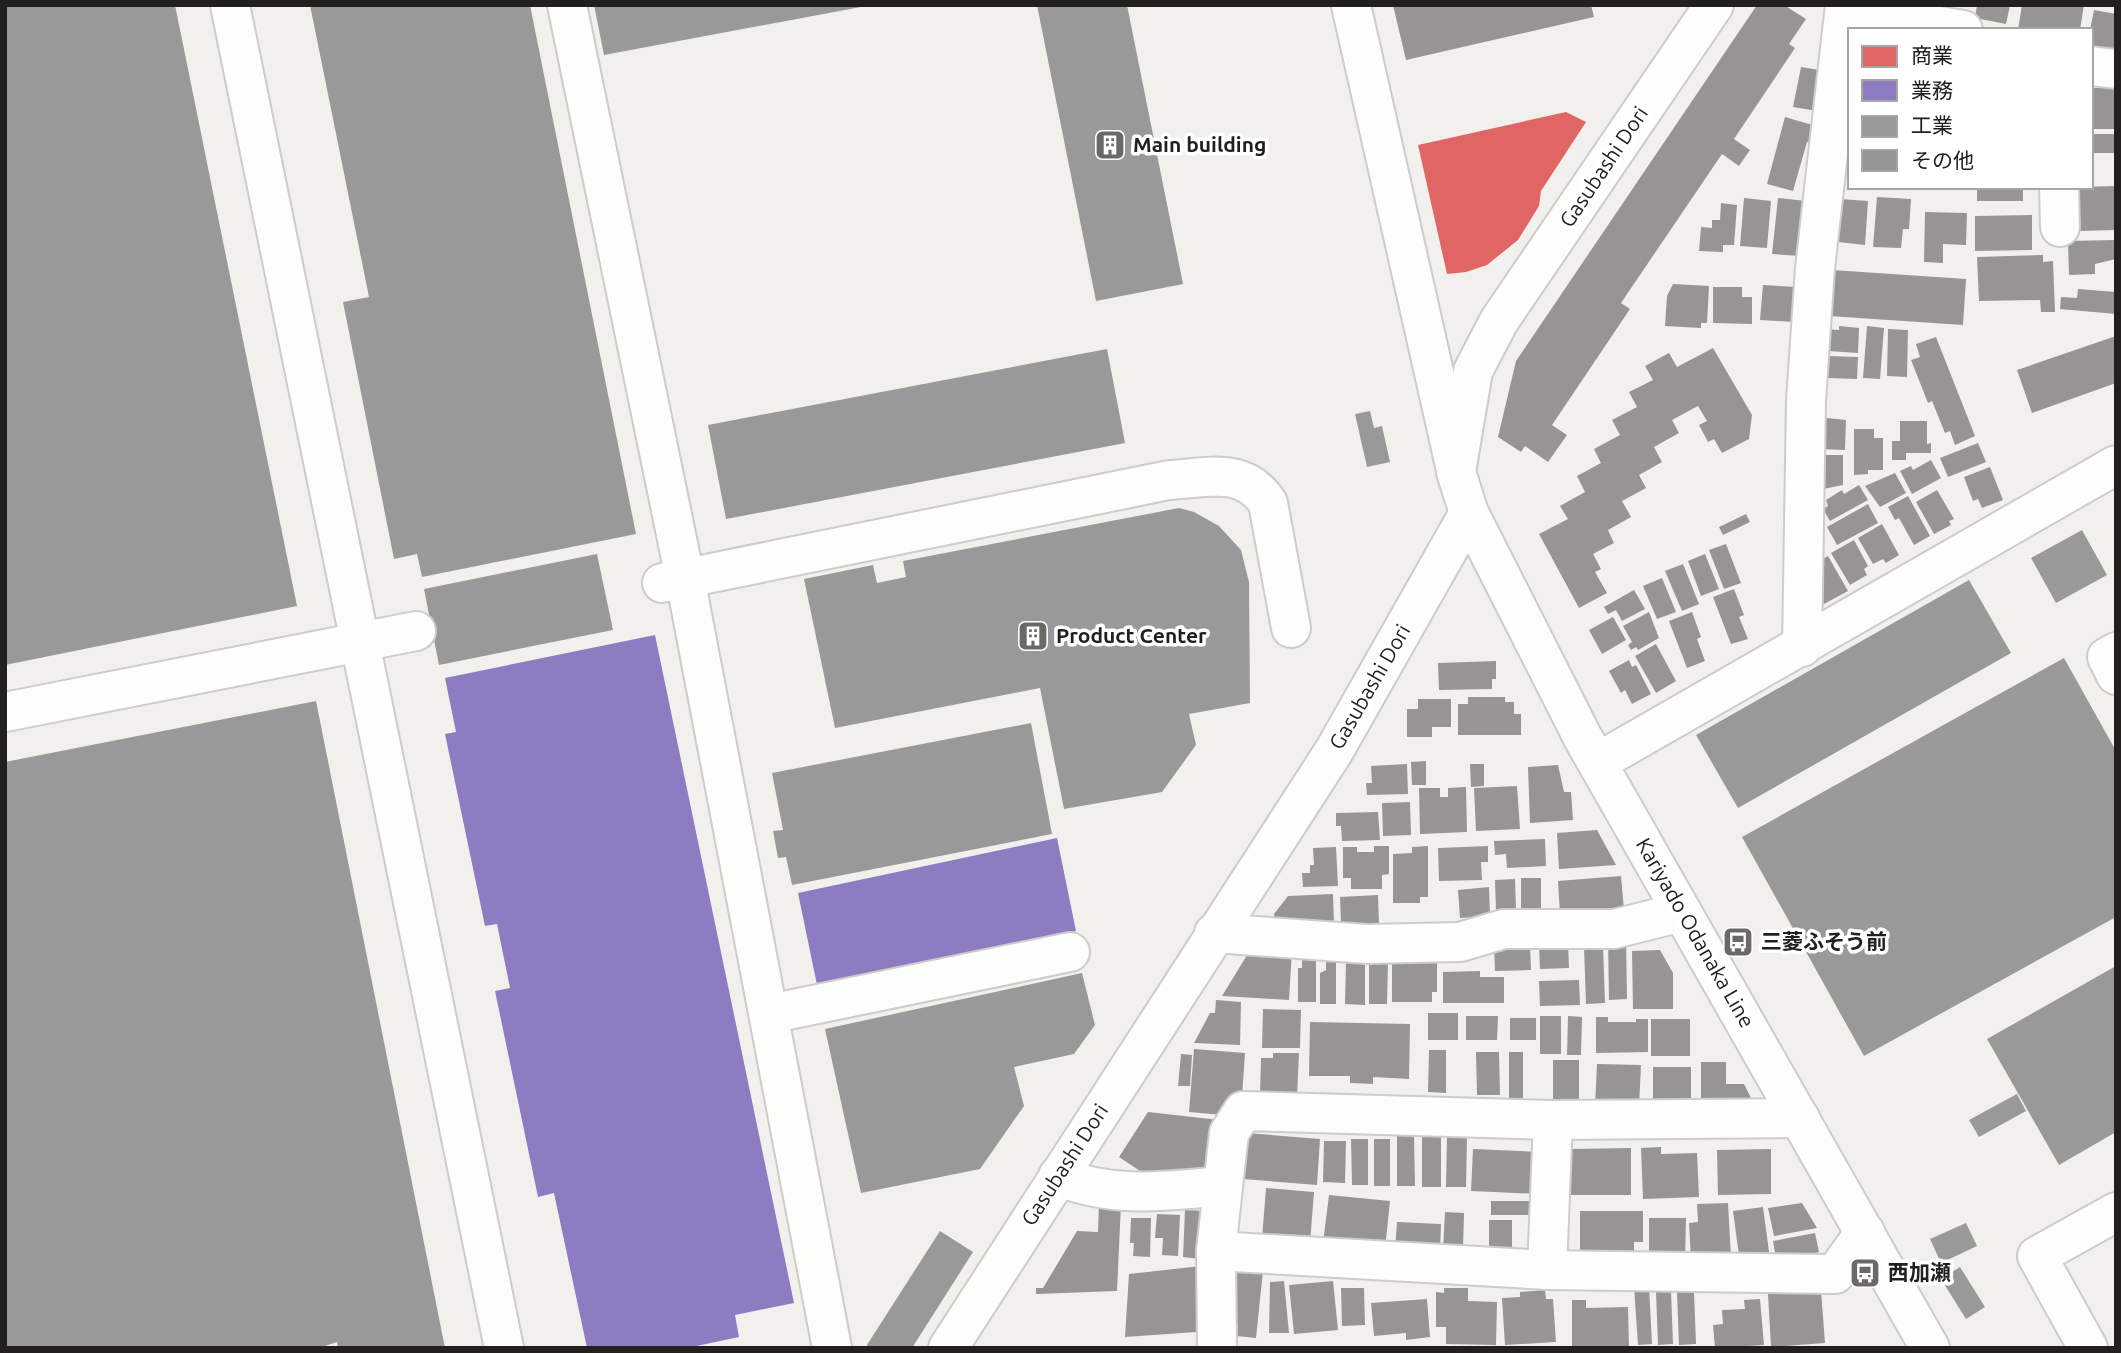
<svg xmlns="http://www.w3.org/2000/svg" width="2121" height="1353" font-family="Ubuntu,'Noto Sans JP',sans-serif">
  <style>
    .shops { fill: #e06666 }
    .offices { fill: #8e7cc3 }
    .industry { fill: #999 }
    .building { fill: #979593 }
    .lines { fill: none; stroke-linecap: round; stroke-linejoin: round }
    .minor-casing { stroke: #cdccc8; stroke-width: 42 }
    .major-casing { stroke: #cdccc8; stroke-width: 42 }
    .minor { stroke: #fdfdfc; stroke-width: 38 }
    .major { stroke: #fdfdfc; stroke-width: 38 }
    .labels { text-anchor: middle; stroke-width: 7; stroke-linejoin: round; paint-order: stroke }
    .poi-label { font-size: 21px; font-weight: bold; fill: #21201e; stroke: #fff; text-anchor: start }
    .street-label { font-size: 21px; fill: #21201e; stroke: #fff }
  </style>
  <rect width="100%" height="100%" fill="#f2f0ec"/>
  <!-- shops -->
  <path class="shops" d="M1566 112 1586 122 1541 191 1539 206 1518 240 1487 265 1466 272 1447 274 1418 145Z"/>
  <!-- offices -->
  <g class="offices">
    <path d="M655 635 794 1303 735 1315 739 1337 687 1348H587L554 1193 538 1197 495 991 510 988 497 924 485 926 445 734 456 732 445 678Z"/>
    <path d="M1057 838 1076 931 817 985 798 893Z"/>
  </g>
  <!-- industry -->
  <g class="industry">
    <path d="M5 5H175L297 606 5 665Z"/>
    <path d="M310 5H530L636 534 422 577 417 554 394 559 343 302 369 297Z"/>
    <path d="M594 5H861V7L604 55Z"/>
    <path d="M1037 5H1127L1183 284 1096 301Z"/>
    <path d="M1107 349 1125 443 726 519 708 425Z"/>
    <path d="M1370 411 1374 428 1382 426 1390 462 1367 467 1355 414Z"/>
    <path d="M1179 508 1194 512 1219 526 1241 550 1249 582 1250 703 1189 714 1196 745 1162 792 1064 809 1040 688 835 728 804 579 873 565 877 583 906 577 903 561Z"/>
    <path d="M2082 530 2107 575 2056 603 2031 558Z"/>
    <path d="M597 554 613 630 439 665 424 589Z"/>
    <path d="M1969 580 2011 653 1738 808 1696 735Z"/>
    <path d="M2064 658 2116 751V917L1864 1056 1742 837Z"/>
    <path d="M316 701 445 1348H338L337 1342 319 1348H5V762Z"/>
    <path d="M1031 723 1052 834 792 885 786 857 778 858 773 831 783 830 772 773Z"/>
    <path d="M2116 966V1132L2059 1165 1987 1039Z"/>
    <path d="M1082 973 1095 1025 1074 1054 1014 1067 1024 1106 980 1169 861 1193 825 1029Z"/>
    <path d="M2017 1094 2026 1111 1979 1137 1969 1120Z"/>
    <path d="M1966 1223 1977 1246 1941 1263 1930 1239Z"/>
    <path d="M940 1231 973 1252 912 1348H865Z"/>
    <path d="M1960 1267 1985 1307 1966 1319 1941 1279Z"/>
  </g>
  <!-- building -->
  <g class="building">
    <path d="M1393 5H1591L1594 17 1406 60Z"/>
    <path d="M1757 5H1784L1806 19 1789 44 1795 48 1734 139 1750 150 1739 166 1722 154 1621 303 1630 309 1552 425 1567 435 1548 462 1525 446 1521 452 1498 437 1516 361Z"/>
    <path d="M1977 5H2010L2006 24 1975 18Z"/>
    <path d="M2022 5H2084L2080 30H2018Z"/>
    <path d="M2094 10 2116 14V56L2091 52 2090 30Z"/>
    <path d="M1801 67 1825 71 1817 111 1793 107Z"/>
    <rect x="2094" y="88" width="21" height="41"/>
    <path d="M1785 117 1816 126 1811 143 1807 142 1793 191 1767 184Z"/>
    <rect x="2091" y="134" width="24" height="19"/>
    <path d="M2116 186V230L2079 231V187Z"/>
    <rect x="1977" y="187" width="46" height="14"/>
    <path d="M1877 197 1911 199 1909 229H1903L1901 248 1873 247Z"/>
    <path d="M1744 198 1771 201 1767 248 1740 246Z"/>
    <path d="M1778 198 1807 201 1801 256 1772 254Z"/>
    <path d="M1841 199 1868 201 1865 245 1838 242Z"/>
    <path d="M1721 203 1737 205 1734 245H1723V252L1699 251 1701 227 1712 228V220H1720Z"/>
    <path d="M1925 212 1967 213 1966 245 1943 244V263L1924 262Z"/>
    <path d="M2032 215V250L1975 251V216Z"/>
    <path d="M2116 240V259L2095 264V274L2069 275 2068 241Z"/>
    <path d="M2043 255V262L2053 261 2055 312H2041L2040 300 1979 301 1977 257Z"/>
    <path d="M1832 270 1966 279 1963 325 1829 316Z"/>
    <path d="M1673 284 1709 286 1707 323H1701V328L1665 326 1667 296Z"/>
    <path d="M1763 285 1797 287 1795 322 1760 320Z"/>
    <path d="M1713 287H1742V297H1752V324L1713 323Z"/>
    <path d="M2078 289 2116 292V314L2060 309 2061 297 2077 298Z"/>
    <path d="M1839 326 1859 328 1858 353 1828 351 1824 329 1839 330Z"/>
    <path d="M1867 326 1884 328 1880 379 1863 378Z"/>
    <path d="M1888 329 1908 330 1907 377 1887 376Z"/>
    <path d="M2116 336V383L2032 413 2017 370Z"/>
    <path d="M1936 337 1975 436 1955 445 1950 431 1945 433 1932 401 1928 403 1911 360 1920 357 1916 344Z"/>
    <path d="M1713 348 1752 415 1749 439 1722 453 1714 439 1708 442 1699 425 1707 421 1698 406 1672 420 1679 433 1654 447 1662 462 1639 475 1646 488 1622 501 1631 517 1608 530 1614 543 1593 554 1601 569 1595 572 1607 593 1579 608 1539 534 1568 519 1560 506 1585 492 1577 476 1601 463 1594 449 1620 435 1612 420 1637 407 1629 392 1653 380 1645 366 1669 353 1677 367Z"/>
    <path d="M1828 356 1858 357 1857 379 1827 378Z"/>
    <path d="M1827 418 1846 420 1845 450 1820 449 1821 425Z"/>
    <path d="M1900 421H1927V444L1931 443V453H1906V460H1892V441H1900Z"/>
    <path d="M1854 429H1874V438H1883V470H1868V474L1854 475Z"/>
    <path d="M1978 443 1986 462 1948 477 1940 458Z"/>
    <path d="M1817 455H1843V485L1823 489Z"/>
    <path d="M1931 460 1941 478 1912 494 1900 471 1911 466 1913 470Z"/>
    <path d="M1990 467 2003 500 1982 508 1978 499 1973 501 1964 477Z"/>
    <path d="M1895 473 1906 493 1880 507 1865 486Z"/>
    <path d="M1859 485 1868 500 1830 521 1823 509 1828 506 1826 500 1842 490 1844 494Z"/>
    <path d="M1937 490 1954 519 1949 521 1951 525 1934 534 1916 502Z"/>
    <path d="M1908 496 1930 536 1914 545 1899 518 1895 520 1888 507Z"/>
    <path d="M1868 504 1878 523 1837 545 1827 527Z"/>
    <path d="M1746 514 1750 522 1723 535 1719 527Z"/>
    <path d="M1882 524 1899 555 1886 563 1883 559 1873 564 1858 538Z"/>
    <path d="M1854 540 1868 566 1864 569 1867 575 1850 585 1831 553Z"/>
    <path d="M1726 544 1741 583 1724 589 1709 550Z"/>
    <path d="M1705 554 1719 589 1701 596 1688 561Z"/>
    <path d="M1828 556 1848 591 1824 604 1815 588 1816 581 1823 577 1816 563Z"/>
    <path d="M1683 564 1699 604 1682 611 1665 571Z"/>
    <path d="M1662 578 1676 612 1657 619 1643 586Z"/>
    <path d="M1734 589 1744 615 1739 617 1748 639 1731 644 1713 597Z"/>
    <path d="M1634 590 1645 609 1622 621 1616 610 1608 614 1604 607Z"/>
    <path d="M1649 612 1659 638 1638 650 1636 647 1631 650 1628 645 1632 642 1623 626Z"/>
    <path d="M1692 612 1701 637 1697 639 1705 661 1687 668 1669 621Z"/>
    <path d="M1613 617 1626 640 1602 654 1589 630Z"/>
    <path d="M1656 644 1676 681 1656 693 1635 656Z"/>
    <path d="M1629 660 1632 667 1636 665 1651 694 1632 704 1625 690 1621 693 1609 671Z"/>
    <path d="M1496 661V679H1492V689L1439 690 1438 663Z"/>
    <path d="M1468 697H1505V702H1514V714H1521V735H1458V704H1468Z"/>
    <path d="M1418 699H1451V727H1432V737H1407V709H1418Z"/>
    <path d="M1426 761V785H1412L1411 762Z"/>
    <path d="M1407 764 1408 794 1367 795 1366 783H1372L1371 766Z"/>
    <path d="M1470 764H1484V786L1471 787Z"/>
    <path d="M1558 765 1564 792H1571L1573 820 1530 823 1528 767Z"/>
    <path d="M1517 786 1520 829 1476 831 1474 788Z"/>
    <path d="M1466 787 1467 832 1420 834 1419 788H1440V797H1448V788Z"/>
    <path d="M1410 802 1411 835 1383 836 1382 803Z"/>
    <path d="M1378 812 1380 840 1342 841 1341 826H1336V813Z"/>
    <path d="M1597 830 1616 865 1559 869 1557 833Z"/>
    <path d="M1545 839 1546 866 1507 868 1506 854 1495 855 1494 841Z"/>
    <path d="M1374 846H1389V874L1382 875V889H1351V878H1343V847H1357V852H1374Z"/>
    <path d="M1428 846V897H1420V903H1393V854L1412 853V847Z"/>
    <path d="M1488 846V862H1481L1482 880 1439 881 1438 848Z"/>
    <path d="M1336 847 1338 886 1303 887 1302 873H1310V865H1314L1313 848Z"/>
    <path d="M1621 876 1624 910 1560 915 1558 881Z"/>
    <rect x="1521" y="878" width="20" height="30"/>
    <path d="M1515 879 1516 911H1496L1495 880Z"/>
    <path d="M1489 887 1490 916 1460 918 1458 890Z"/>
    <path d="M1333 894 1334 924 1275 925 1274 914 1288 896Z"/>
    <path d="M1378 895 1379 925 1350 926V922L1341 923 1340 897Z"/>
    <path d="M1608 939H1626L1627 999 1609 1000Z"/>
    <path d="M1530 943 1531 970 1495 971 1494 945Z"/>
    <path d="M1568 943 1569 968 1540 969 1539 945Z"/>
    <path d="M1603 946 1605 1003 1586 1004 1584 947Z"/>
    <path d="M1252 947 1292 950 1289 1000 1222 996Z"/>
    <path d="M1660 950 1673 973V1009H1633L1632 951Z"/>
    <path d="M1437 952V992H1432V1002H1392V956Z"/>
    <path d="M1302 953H1316V1002H1298V968H1302Z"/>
    <path d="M1326 957H1336V1004H1320V973L1326 970Z"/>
    <path d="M1369 960 1388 961 1387 1004H1369Z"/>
    <path d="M1346 961H1365V1005L1345 1004Z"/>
    <path d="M1480 971V977H1504V1003H1443V972Z"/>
    <path d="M1579 980 1580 1005 1540 1006 1539 981Z"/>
    <path d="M1216 1000 1241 1002 1240 1045 1194 1043 1210 1013H1215Z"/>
    <path d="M1263 1009 1301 1010 1300 1048H1262Z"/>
    <rect x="1428" y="1013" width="30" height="27"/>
    <path d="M1466 1016H1498L1497 1040H1466Z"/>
    <rect x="1540" y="1016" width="21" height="38"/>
    <path d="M1568 1016 1582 1017 1581 1055H1567Z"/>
    <path d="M1596 1017H1608V1022H1636V1019H1648V1052L1596 1053Z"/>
    <rect x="1510" y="1018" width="26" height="22"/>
    <rect x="1651" y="1019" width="39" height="37"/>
    <path d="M1310 1022 1410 1024 1409 1079 1373 1077V1084L1350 1083V1076H1309Z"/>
    <path d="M1194 1049 1245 1053 1242 1097 1223 1115 1189 1112Z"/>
    <path d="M1429 1050H1446V1093L1428 1092Z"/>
    <path d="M1476 1052H1499L1500 1095H1477Z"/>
    <rect x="1509" y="1052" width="14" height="46"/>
    <path d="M1273 1053H1299L1297 1097 1260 1096 1261 1058H1273Z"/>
    <path d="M1181 1054 1192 1055 1190 1086H1178Z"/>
    <path d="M1553 1060H1579V1103L1553 1104Z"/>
    <path d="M1701 1062H1726V1084H1744L1755 1106H1701Z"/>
    <path d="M1597 1064 1641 1065 1639 1107 1595 1106Z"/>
    <rect x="1653" y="1067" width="38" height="39"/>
    <path d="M1148 1112 1219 1120 1210 1174 1152 1179 1119 1157Z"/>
    <path d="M1247 1133 1320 1139 1317 1185 1243 1179Z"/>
    <rect x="1422" y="1133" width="19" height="54"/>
    <path d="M1397 1134H1414L1415 1186H1397Z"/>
    <path d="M1447 1135 1464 1136 1467 1139 1466 1187H1446Z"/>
    <path d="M1351 1139H1368V1185H1352Z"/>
    <rect x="1374" y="1139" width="16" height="47"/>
    <path d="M1324 1141H1346L1345 1183 1323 1182Z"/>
    <path d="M1661 1147V1154L1697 1153 1699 1197 1643 1199 1641 1148Z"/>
    <path d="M1631 1148V1195H1571V1149Z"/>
    <path d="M1473 1149 1540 1152 1539 1194 1471 1191Z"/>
    <path d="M1771 1149V1194L1718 1195 1717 1150Z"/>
    <path d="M1266 1188 1314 1192 1310 1243 1262 1239Z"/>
    <path d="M1329 1195 1390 1201 1385 1249 1323 1243Z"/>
    <rect x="1491" y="1201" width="40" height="14"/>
    <path d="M1728 1203 1731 1258 1691 1261 1689 1223 1698 1222 1697 1204Z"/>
    <path d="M1802 1203 1817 1228 1774 1236 1768 1208Z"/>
    <path d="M1099 1204H1121L1117 1291 1036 1294V1288H1043L1077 1231 1098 1232Z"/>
    <path d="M1763 1207 1770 1259 1740 1263 1733 1211Z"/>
    <path d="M1185 1210 1204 1211 1201 1259 1183 1257Z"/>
    <path d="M1580 1211H1643V1242H1634V1254H1580Z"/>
    <path d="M1445 1212 1464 1213 1463 1250H1443Z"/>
    <path d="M1157 1214 1180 1215 1178 1256 1162 1255 1163 1238H1155Z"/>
    <path d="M1131 1218H1151L1150 1257 1133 1256 1134 1243H1130Z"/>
    <path d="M1649 1218H1686L1685 1259 1649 1258Z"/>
    <path d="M1489 1220H1512V1248L1489 1247Z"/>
    <path d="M1397 1222 1441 1224 1440 1252 1395 1250Z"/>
    <path d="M1815 1233 1819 1252 1777 1264 1773 1241Z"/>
    <path d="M1201 1266 1196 1332 1125 1337 1129 1274Z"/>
    <path d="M1236 1268 1263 1271 1256 1338 1237 1336 1238 1324 1231 1323Z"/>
    <path d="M1284 1281 1289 1333H1269L1270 1282Z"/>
    <path d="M1333 1281 1338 1330 1294 1334 1289 1285Z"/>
    <path d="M1649 1286 1652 1344 1638 1345 1634 1287Z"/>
    <path d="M1341 1288H1364L1365 1325 1342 1326Z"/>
    <path d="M1444 1288H1468V1301L1497 1302 1496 1345 1446 1344V1327H1436V1292L1444 1293Z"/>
    <path d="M1545 1290 1546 1299H1553L1556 1342 1505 1345 1502 1298 1520 1297V1292Z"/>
    <path d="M1671 1291 1673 1344 1658 1345 1656 1292Z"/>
    <path d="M1821 1291 1825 1343 1771 1347 1768 1294Z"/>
    <path d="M1677 1292H1694L1696 1344 1679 1345Z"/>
    <path d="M1427 1299 1430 1337 1406 1340V1333L1374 1336 1371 1303Z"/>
    <path d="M1760 1299 1764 1345 1715 1348 1713 1325 1723 1324 1722 1310 1745 1309 1744 1300Z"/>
    <path d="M1572 1300H1586V1308L1628 1307 1629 1348H1572Z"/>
  </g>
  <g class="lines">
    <!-- minor casing -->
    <g class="minor-casing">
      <g id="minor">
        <path d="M230 5 504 1348"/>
        <path d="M567 5 685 578 832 1348"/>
        <path d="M1351 5 1456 470"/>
        <path d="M1844 20 1892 18 1963 30"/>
        <path d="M2091 66 2116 69"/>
        <path d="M2059 187 2060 227"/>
        <path d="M1469 513 1583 738 1930 1348"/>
        <path d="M662 583 1169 480C1208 478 1244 466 1268 503L1291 628"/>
        <path d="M1802 647 1806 401 1815 268 1845 5"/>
        <path d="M2116 652 2107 657 2116 675"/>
        <path d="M5 712 416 631"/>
        <path d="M1598 762 2116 465"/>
        <path d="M1214 933 1367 944 1460 942 1504 929H1614L1682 912"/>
        <path d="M769 1014 1070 952"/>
        <path d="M1800 1118 1553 1120 1243 1111 1229 1133 1216 1251 1547 1270 1835 1274 1865 1232"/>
        <path d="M1058 1176C1112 1199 1166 1191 1223 1186"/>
        <path d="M1216 1251 1217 1348"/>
        <path d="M1547 1270 1553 1120"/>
        <path d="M2088 1348 2037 1256 2116 1212"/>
      </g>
    </g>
    <!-- major casing -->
    <g class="major-casing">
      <path id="major" d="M948 1348 1334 751 1469 513 1456 472 1473 371 1499 321 1714 5"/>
    </g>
    <!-- minor -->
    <use href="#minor" class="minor"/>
    <!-- major -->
    <use href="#major" class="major"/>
  </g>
  <!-- icons -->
  <defs>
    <g id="building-square" transform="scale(1.575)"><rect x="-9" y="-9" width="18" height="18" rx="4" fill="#6a6966" stroke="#fff"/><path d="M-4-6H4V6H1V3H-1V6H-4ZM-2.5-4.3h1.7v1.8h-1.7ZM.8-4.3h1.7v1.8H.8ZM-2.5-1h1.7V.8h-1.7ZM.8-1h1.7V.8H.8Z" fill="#fff"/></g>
    <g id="bus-square" transform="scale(1.575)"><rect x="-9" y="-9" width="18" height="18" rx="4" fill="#6a6966" stroke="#fff"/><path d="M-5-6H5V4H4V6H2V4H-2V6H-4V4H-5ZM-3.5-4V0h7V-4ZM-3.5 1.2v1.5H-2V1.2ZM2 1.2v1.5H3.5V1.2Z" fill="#fff"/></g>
  </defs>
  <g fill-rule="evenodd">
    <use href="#building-square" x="1110" y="145"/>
    <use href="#building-square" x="1033" y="636"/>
    <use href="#bus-square" x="1738" y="942"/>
    <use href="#bus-square" x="1865" y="1273"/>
  </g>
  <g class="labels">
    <!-- poi labels -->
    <g class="poi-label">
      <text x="1133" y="152">Main building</text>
      <text x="1056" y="643">Product Center</text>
      <text x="1761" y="949">三菱ふそう前</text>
      <text x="1888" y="1280">西加瀬</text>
    </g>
    <!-- street labels -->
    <g class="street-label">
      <text transform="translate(1604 167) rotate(-56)" y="7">Gasubashi Dori</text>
      <text transform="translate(1370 687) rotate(-60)" y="7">Gasubashi Dori</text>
      <text transform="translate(1695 933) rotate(60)" y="7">Kariyado Odanaka Line</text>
      <text transform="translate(1065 1165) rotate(-57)" y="7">Gasubashi Dori</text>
    </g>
  </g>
  <!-- border -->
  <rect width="2121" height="1353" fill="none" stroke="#21201e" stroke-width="14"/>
  <!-- legend -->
  <rect x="1848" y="28" width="245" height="161" fill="#ffffff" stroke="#a6a6a5" stroke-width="2"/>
  <rect x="1862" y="46" width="35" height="21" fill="#e06666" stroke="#a6a6a5" stroke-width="2"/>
  <text x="1911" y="63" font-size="21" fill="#21201e">商業</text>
  <rect x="1862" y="80" width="35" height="21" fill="#8e7cc3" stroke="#a6a6a5" stroke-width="2"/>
  <text x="1911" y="98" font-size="21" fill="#21201e">業務</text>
  <rect x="1862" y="116" width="35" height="21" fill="#999999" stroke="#a6a6a5" stroke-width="2"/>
  <text x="1911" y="133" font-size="21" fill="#21201e">工業</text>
  <rect x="1862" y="150" width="35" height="21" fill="#979593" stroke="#a6a6a5" stroke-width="2"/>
  <text x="1911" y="168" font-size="21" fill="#21201e">その他</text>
</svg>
